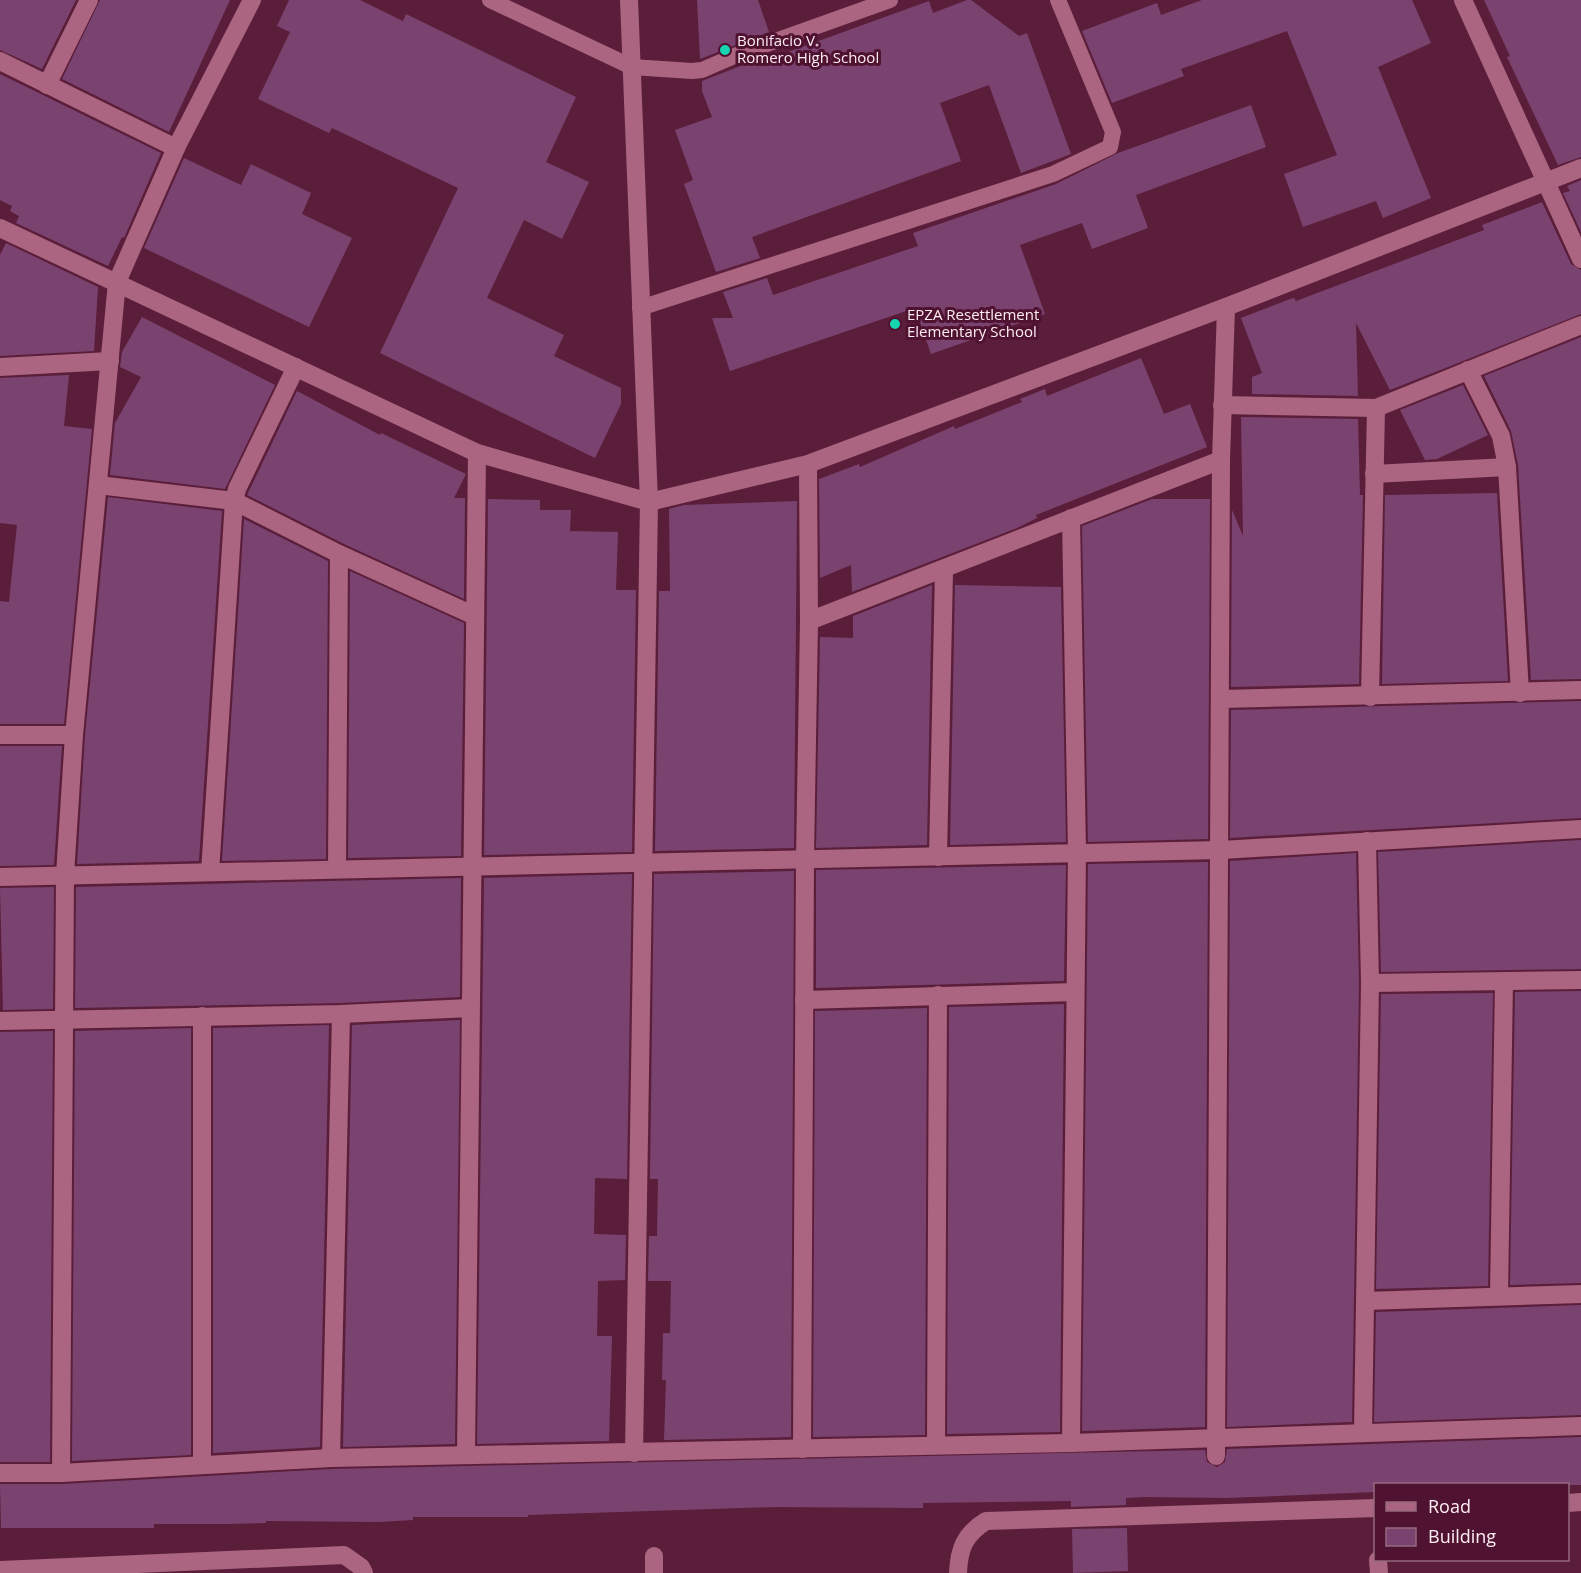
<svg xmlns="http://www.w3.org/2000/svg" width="1581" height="1573" font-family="'Open Sans',sans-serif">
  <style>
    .building { fill: #7a436f }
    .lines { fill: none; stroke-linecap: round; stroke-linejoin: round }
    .service { stroke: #ab6581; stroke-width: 16 }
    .minor { stroke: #ab6581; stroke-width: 18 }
    .poi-dot { fill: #18d5b2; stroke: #4f1230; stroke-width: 2 }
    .labels { text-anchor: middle; stroke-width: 6; stroke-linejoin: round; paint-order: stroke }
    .poi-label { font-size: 15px; fill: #fdedf2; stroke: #4f1230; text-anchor: start }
  </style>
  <rect width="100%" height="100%" fill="#5b1e3a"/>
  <!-- building -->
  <g class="building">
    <path d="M0 0H76L42 69 0 50Z"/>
    <path d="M100 0H230L169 132 62 79Z"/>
    <path d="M289 0H360L403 21 406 14 576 97 546 162 589 182 562 239 524 220 487 298 564 335 554 356 621 388V404L595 458 380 353 458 188 332 128 329 133 258 99 290 32 277 26Z"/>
    <path d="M697 0H758L769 32 700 59Z"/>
    <path d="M967 0H971L1019 36 1027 33 1071 154 1021 173 989 85 940 103 961 161 752 237 760 258 716 272 684 184 693 180 675 130 712 117 702 91V81L776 52 777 56 929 1 933 13Z"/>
    <path d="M1202 0H1412L1431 43 1378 67 1431 198 1383 218 1376 201 1303 227 1284 174 1337 155 1287 31 1181 69 1184 76 1112 103 1082 31 1157 3 1161 15Z"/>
    <path d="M1484 0H1581V157L1558 165 1507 57 1510 56Z"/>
    <path d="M0 74 161 153 124 238 122 237 108 266 16 223 19 216 10 211 12 206 0 200Z"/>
    <path d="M1251 105 1266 147 1136 195 1148 228 1092 249 1082 223 1020 245 1045 314 931 354 915 308 730 371 712 318H733L723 292 767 278 773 295 918 246 913 233 1056 184 1118 153Z"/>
    <path d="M184 158 241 185 251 164 311 193 302 214 352 238 309 327 144 248Z"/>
    <path d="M1581 180V232L1563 193 1570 191 1567 186Z"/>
    <path d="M1542 202 1571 264 1581 270V314L1390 390 1356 323 1358 396 1252 394V377L1262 373 1241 318 1290 299 1294 298 1296 301 1484 230 1482 225Z"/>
    <path d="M6 243 98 287 94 351 0 356V255Z"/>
    <path d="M142 317 275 385 225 489 110 475 115 423 141 377 120 367 122 352Z"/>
    <path d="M1581 337V679L1531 680 1518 465 1511 431 1484 376Z"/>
    <path d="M1141 358 1164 414 1190 404 1207 447 1036 515 1037 518 1017 528 852 592 851 565 820 578 819 479 859 464 860 467 954 426 955 429 1022 402 1020 399 1045 389 1047 396Z"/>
    <path d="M69 375 64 426 92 429 64 724H0V601L9 602 17 525 0 523V378Z"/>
    <path d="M1463 385 1488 435 1437 459 1425 460 1400 410Z"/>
    <path d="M297 391 380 435 381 433 466 474 454 498H465L464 599 344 544 247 495Z"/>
    <path d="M1241 417 1358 419 1360 495H1363L1359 684 1231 687 1232 510 1243 536Z"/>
    <path d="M1497 493 1508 681 1382 684 1385 495Z"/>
    <path d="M108 497 222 511 199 861 77 864 85 736Z"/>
    <path d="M488 499 540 500V510H571L570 531 618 532 616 590H636L632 852 484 855Z"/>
    <path d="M1152 499H1210L1208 839 1088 842 1082 526Z"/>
    <path d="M797 501 794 848 655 851 659 591H670L669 509 684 505Z"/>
    <path d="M244 519 328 561 326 859 222 861Z"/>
    <path d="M350 571 464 623 461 856 348 858Z"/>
    <path d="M932 585 927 845 816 848 820 637 853 638V616Z"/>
    <path d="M955 585 1061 587 1066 842 950 845Z"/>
    <path d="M1581 701V818L1230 838 1231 710Z"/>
    <path d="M0 746H62L54 865 0 866Z"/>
    <path d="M1581 840V969L1381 972 1378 852Z"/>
    <path d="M1356 853 1359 983 1352 1422 1227 1427 1230 861Z"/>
    <path d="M1208 862 1205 1427 1082 1431 1088 864Z"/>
    <path d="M1066 865 1064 981 816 988V870Z"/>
    <path d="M794 871 791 1437 664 1440 666 1380H662L663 1333H670L671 1281H648L649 1236H657L658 1179H650L654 874Z"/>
    <path d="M632 874 627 1179 595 1178 594 1234 626 1235 625 1280 598 1281 597 1336H612L609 1441 477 1444 484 878Z"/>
    <path d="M461 878 460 997 341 1003 75 1008 76 887Z"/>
    <path d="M54 887 53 1009 3 1010 0 888Z"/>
    <path d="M1581 991V1283L1510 1285 1515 992Z"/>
    <path d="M1493 993 1488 1286 1376 1289 1381 994Z"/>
    <path d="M1064 1004 1060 1432 947 1434 949 1007Z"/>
    <path d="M927 1008 925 1435 813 1437 815 1011Z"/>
    <path d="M460 1020 455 1444 343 1447 352 1025Z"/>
    <path d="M329 1025 320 1447 213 1453V1028Z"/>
    <path d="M191 1028V1455L72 1461 75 1031Z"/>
    <path d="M53 1031 50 1462H0V1032Z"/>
    <path d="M1581 1305V1415L1374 1422 1376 1312Z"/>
    <path d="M1581 1437V1485H1376V1492L1227 1498 1144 1497 1126 1498V1505L1071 1507V1501L923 1503V1508L775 1507 528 1515V1517H413V1520L379 1522 266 1521V1523L227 1524H154V1528H1L0 1484H62L331 1469 1205 1450 1207 1462 1217 1467 1225 1462 1227 1449Z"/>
    <path d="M1127 1528 1128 1571 1073 1573 1072 1529Z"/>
  </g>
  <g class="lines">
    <!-- service -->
    <g class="service">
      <path d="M490 0 632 67 692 71 702 70 739 54 890 0"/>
      <path d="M640 308 1053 174 1110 147 1113 132 1058 0"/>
    </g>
    <!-- minor -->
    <g class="minor">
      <path d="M629 0 649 502 634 1453"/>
      <path d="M1463 0 1581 259"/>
      <path d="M0 61 176 148"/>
      <path d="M47 85 89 0"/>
      <path d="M0 228 477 453 649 502 808 464 1226 307 1581 168"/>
      <path d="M0 367 110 361"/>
      <path d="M1468 370 1501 436 1507 467 1520 693"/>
      <path d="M1222 405 1376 408 1581 325"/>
      <path d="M1374 474 1507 467"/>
      <path d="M98 485 234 501 339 554 475 616"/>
      <path d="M809 621 1221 460"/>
      <path d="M1370 697 1376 408"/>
      <path d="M1221 699 1581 690"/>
      <path d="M0 735H74"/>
      <path d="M938 857 944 570"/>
      <path d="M337 868 339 554"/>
      <path d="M210 872 234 501 237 489 296 367"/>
      <path d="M0 877 1221 850 1581 829"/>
      <path d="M1370 983 1581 980"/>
      <path d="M804 1000 1075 992"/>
      <path d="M0 1021 341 1014 470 1008"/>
      <path d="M1499 1295 1504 981"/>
      <path d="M1365 1301 1581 1294"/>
      <path d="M1363 1432 1370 983 1367 841"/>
      <path d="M1071 1443 1077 852 1071 518"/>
      <path d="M936 1445 938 995"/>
      <path d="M802 1449 805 858 809 621 808 464"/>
      <path d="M466 1455 477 453"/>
      <path d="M1216 1456 1221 460 1226 307"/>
      <path d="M331 1458 341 1014"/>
      <path d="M202 1465V1016"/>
      <path d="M0 1473H61L331 1458 1071 1443 1581 1426"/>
      <path d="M61 1473 65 875 74 735 117 282 176 148 252 0"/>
      <path d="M1568 1503 1581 1502"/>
      <path d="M654 1556V1573"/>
      <path d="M1378 1560 1379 1573"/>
      <path d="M0 1570 344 1555 361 1567 364 1573"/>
      <path d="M958 1573C959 1548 965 1534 986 1521L1376 1508"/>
    </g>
  </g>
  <!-- markers -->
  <g class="poi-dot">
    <circle cx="725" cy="50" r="6"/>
    <circle cx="895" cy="324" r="6"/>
  </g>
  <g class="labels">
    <!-- poi labels -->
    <g class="poi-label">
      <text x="737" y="46">Bonifacio V.<tspan x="737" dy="17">Romero High School</tspan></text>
      <text x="907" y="320">EPZA Resettlement<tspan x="907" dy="17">Elementary School</tspan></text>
    </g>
  </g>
  <!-- legend -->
  <rect x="1374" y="1483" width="195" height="78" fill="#4f1230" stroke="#956a7e" stroke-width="1.5"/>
  <rect x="1386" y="1502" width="30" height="9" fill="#ab6581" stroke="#956a7e" stroke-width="1.5"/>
  <text x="1428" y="1513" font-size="18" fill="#fdedf2">Road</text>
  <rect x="1386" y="1528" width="30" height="18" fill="#7a436f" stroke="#956a7e" stroke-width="1.5"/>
  <text x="1428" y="1543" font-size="18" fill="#fdedf2">Building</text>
</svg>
